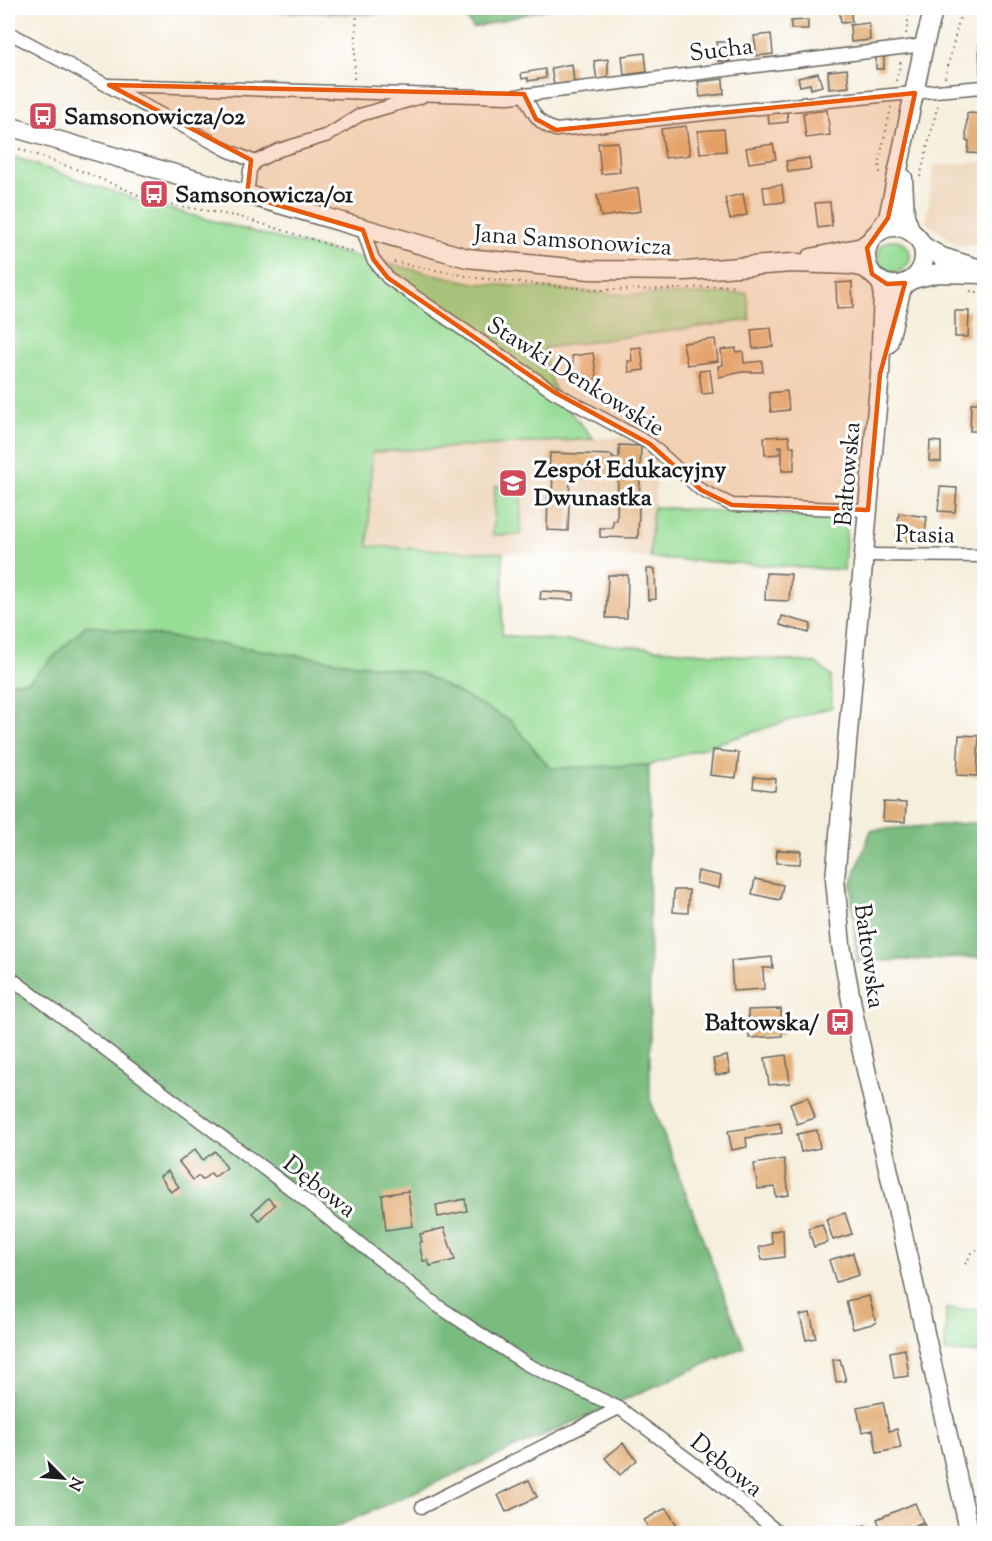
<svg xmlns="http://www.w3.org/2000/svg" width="992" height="1541" font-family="'Sorts Mill Goudy',serif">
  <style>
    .built { fill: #eed6bb }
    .green { fill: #98dd96; stroke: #5a7c59; stroke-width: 1.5 }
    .forest { fill: #7abc7f; stroke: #4b6c4e; stroke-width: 1.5 }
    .building { fill: #e3b17b }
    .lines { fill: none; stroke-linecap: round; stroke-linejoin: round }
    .street-casing { stroke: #686660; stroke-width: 15 }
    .secondary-casing { stroke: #686660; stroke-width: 21 }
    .path { stroke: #686660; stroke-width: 2; stroke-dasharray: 1.5 4.5; stroke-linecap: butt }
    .street { stroke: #fff; stroke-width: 12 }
    .secondary { stroke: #fff; stroke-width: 18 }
    .marked { fill: #e8590c; fill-opacity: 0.2; stroke: #e8590c; stroke-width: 4.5; stroke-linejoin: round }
    .labels { text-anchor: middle; stroke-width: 6; stroke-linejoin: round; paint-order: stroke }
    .street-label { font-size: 24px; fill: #1c1c1c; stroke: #fff }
    .poi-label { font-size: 24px; font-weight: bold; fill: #1c1c1c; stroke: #fff; text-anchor: start }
  </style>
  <rect width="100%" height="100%" fill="#fff"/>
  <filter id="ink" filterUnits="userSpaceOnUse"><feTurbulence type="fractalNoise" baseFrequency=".0167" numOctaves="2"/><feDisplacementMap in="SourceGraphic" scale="12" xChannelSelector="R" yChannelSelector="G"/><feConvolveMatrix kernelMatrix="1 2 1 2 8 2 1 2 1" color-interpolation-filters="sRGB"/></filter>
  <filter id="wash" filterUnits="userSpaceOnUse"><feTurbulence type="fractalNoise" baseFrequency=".008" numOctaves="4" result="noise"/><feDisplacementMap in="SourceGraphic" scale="24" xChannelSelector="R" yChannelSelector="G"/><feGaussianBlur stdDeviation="1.35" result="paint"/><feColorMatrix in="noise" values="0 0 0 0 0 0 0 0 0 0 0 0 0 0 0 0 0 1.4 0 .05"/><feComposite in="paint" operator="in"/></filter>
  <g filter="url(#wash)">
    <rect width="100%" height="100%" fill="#f5efdd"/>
    <!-- built -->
    <g class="built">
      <path d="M984 162V245H957L926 222 934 165Z"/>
      <path d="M624 437 658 459 650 558 368 547 372 452Z"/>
    </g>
    <!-- green -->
    <g class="green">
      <path d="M8 155 140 201 291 242 474 283 629 295 747 293 750 320 545 348C550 397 564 404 594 439L372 452 368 546 503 553 502 635 816 663 831 676 832 707 649 765 550 768 511 721 421 673 86 625 29 682 8 683Z"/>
      <circle cx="894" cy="256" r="16"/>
      <path d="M495 486 522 487 520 535H493Z"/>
      <path d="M653 507 847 519 844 570 650 558Z"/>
      <path d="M946 1309 984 1310V1353L945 1352Z"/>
    </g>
    <!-- forest -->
    <g class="forest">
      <path d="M144 8H446L372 14Z"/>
      <path d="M459 8H550L473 28Z"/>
      <path d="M86 625 421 673 511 721 550 768 649 765 650 1099 744 1347 333 1528 329 1533 8 1534V683L29 681Z"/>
      <path d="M984 822V957L857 962 851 885 871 830Z"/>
    </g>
    <g id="blocks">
      <!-- building -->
      <g class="building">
        <path d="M839 8H850L852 22 841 23Z"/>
        <path d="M808 20V29H791V21Z"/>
        <path d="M869 23 870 40 851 42 850 25Z"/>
        <path d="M771 34 773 54 757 56 754 36Z"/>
        <path d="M717 42H729L730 61H718Z"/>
        <path d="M979 45H984V73L980 74Z"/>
        <rect x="876" y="52" width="8" height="17"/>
        <path d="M645 53 647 72 624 75 622 56Z"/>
        <path d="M608 59V79L597 80 594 61Z"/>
        <path d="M572 64 574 82 554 85 551 68Z"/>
        <path d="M545 69 546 78 528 81V78L522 79 521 73Z"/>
        <path d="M847 69 849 87 829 89 828 71Z"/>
        <path d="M818 73 822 86 811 89 810 84 800 86 798 78Z"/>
        <path d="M723 79 724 94 700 97 698 82Z"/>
        <path d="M827 110 830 135 806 138 803 113Z"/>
        <path d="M787 112 788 122 769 124 768 114Z"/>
        <path d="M967 113 984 114V154L968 153 969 141H966Z"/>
        <path d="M686 126 690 155 665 158 661 129Z"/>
        <path d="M724 129 726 151 700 153 698 131Z"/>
        <path d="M618 142 620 172 601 174 598 143Z"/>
        <path d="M773 144 776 159 749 163 746 148Z"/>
        <path d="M809 158 811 169 788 172 786 161Z"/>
        <path d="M782 185 784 202 765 204 763 187Z"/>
        <path d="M638 188 641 211 601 217 597 195Z"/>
        <path d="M743 194 747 215 730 219 725 198Z"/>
        <path d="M830 202 832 226 818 228 815 203Z"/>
        <path d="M852 282 853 308 837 309 836 283Z"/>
        <path d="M955 311H969L968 337H955Z"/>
        <path d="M771 328 773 346 753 349 751 330Z"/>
        <path d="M715 339 718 361 687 365 683 343Z"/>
        <path d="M641 347 644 370 629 372 628 361H632L631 348Z"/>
        <path d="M736 348V352L743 351 744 363 762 361 763 372H742L719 377 718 366 723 365 721 350Z"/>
        <path d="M593 353 597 379 575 382 572 356Z"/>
        <path d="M710 370 713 393 702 394 699 371Z"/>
        <path d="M787 391 789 410 771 412 769 393Z"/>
        <path d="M971 403H984V431H970Z"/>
        <path d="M789 436 790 446H794V471H782V446H779L780 454 765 455 764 437Z"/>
        <path d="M930 441 941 442V462L929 461Z"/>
        <path d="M619 445 641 446 638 538 600 537V528H613V521H617L618 478 570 476 568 531 547 530 548 494H552L553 475H549L550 453 612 455V458H619Z"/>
        <path d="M940 487 957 488 955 512 938 511Z"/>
        <path d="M899 513 927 517 924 542 896 539Z"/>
        <path d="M647 569H655L656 599 648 600Z"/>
        <path d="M766 573 791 574 789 601 765 600Z"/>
        <path d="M608 575H628L627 618H606Z"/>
        <path d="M541 591 574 593V600L540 599Z"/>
        <path d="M782 616 811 624 809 633 780 625Z"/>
        <path d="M959 735 979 736 977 776 957 775Z"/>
        <path d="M713 750 739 753 736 778 710 775Z"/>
        <path d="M754 777 776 779 775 791 753 788Z"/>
        <path d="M884 802 906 803 905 822 883 821Z"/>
        <path d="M777 850 801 851 800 864 776 863Z"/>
        <path d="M698 871 721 876 719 888 696 883Z"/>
        <path d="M755 879 783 885 780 900 752 894Z"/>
        <path d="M674 890H689L688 913 673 912Z"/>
        <path d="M772 957 773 968H763L764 989 733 991 731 961Z"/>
        <path d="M781 1009 782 1036 749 1038 748 1010Z"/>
        <path d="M786 1055 790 1083 769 1085 765 1058Z"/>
        <path d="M727 1056 730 1073 716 1075 713 1059Z"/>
        <path d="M808 1097 815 1118 797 1124 790 1103Z"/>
        <path d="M780 1123 782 1133 746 1138 747 1147 732 1150 728 1131Z"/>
        <path d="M817 1130 820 1148 801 1152 797 1134Z"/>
        <path d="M195 1149 203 1160 215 1151 227 1168 214 1177 211 1173 202 1180 199 1176 193 1180 179 1162Z"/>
        <path d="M784 1159 789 1195 776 1197 775 1187 758 1189 754 1164Z"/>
        <path d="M168 1171 179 1187 171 1192 160 1176Z"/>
        <path d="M408 1191 413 1226 386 1230 382 1195Z"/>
        <path d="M268 1198 275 1205 259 1220 252 1213Z"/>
        <path d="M465 1199 467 1211 438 1217 436 1205Z"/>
        <path d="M845 1213 852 1234 833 1240 826 1219Z"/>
        <path d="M822 1224 828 1242 814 1247 808 1228Z"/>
        <path d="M444 1228 455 1260 430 1266 428 1260 423 1261 419 1243 422 1242 420 1234Z"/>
        <path d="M783 1229 784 1257 762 1260 759 1247 773 1244 770 1232Z"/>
        <path d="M853 1253 859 1275 836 1282 829 1260Z"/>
        <path d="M869 1296 876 1323 853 1329 846 1301Z"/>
        <path d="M810 1313 816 1338 806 1340 800 1315Z"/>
        <path d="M905 1349 909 1376 894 1378 890 1352Z"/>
        <path d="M840 1359 846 1381 836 1382 833 1360Z"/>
        <path d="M883 1402 889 1431 897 1429 901 1448 877 1453 873 1430 862 1432 857 1407Z"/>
        <path d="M623 1443 637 1460 620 1475 605 1458Z"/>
        <path d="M529 1480 537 1497 506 1512 498 1495Z"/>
        <path d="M915 1503 923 1522 894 1534H883L877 1519Z"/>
        <path d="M666 1508 678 1527 667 1534H652L644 1520Z"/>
        <path d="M924 1524 928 1534H898V1533Z"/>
        <path d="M865 1525 868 1534H843V1533Z"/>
      </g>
    </g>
  </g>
  <g filter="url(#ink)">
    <use href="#blocks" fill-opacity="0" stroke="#686660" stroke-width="1.5"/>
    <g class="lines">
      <!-- street casing -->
      <g class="street-casing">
        <g id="street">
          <path d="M8 32 227 150 255 162 250 170 247 196"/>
          <path d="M109 85 509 97 924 45"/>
          <path d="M524 94C532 111 537 124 556 130 699 115 841 98 984 87"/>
          <path d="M255 162 279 150 328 135 360 115 421 97"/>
          <path d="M363 230 373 259 388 278 554 392 650 444 701 490 732 505 868 510"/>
          <path d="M865 555 984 556"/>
          <path d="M8 976 295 1192 438 1306 526 1364 619 1408 705 1472 780 1534"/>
          <path d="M422 1507 619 1408"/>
        </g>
      </g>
      <!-- secondary casing -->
      <g class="secondary-casing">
        <g id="secondary">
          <path d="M8 126 467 258 590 270 686 271 792 263 851 265 865 268 872 274"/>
          <path d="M903 178 905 216 911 232"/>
          <circle cx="895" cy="256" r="29"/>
          <path d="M878 232 888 218 924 45 934 8"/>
          <path d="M923 246 942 257 977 268"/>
          <path d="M811 258 862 247 871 240"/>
          <path d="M913 279 938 273 984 274"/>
          <path d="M879 280 883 288 880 374 835 879 841 945 854 1016 970 1534"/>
          <path d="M888 344 901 291 905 283"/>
        </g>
      </g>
      <!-- path -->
      <g class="path">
        <path d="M906 34 910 8"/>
        <path d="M945 78 962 8"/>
        <path d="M354 79 357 8"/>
        <path d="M896 81 901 61"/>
        <path d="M8 145 84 172 153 201 240 217 356 253"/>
        <path d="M880 173 879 162 891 107"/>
        <path d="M920 177 938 104"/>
        <path d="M394 262 477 278 598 290 683 289"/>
        <path d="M689 288 737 285"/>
        <path d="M970 291 984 293"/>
        <path d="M965 1264 972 1253 984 1246"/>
      </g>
      <!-- street -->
      <use href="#street" class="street"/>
      <!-- secondary -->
      <use href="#secondary" class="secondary"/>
    </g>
  </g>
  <!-- marked area -->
  <path class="marked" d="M109 85 524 94 536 119 556 130 915 93 888 218 867 248 872 274 887 284 905 283 880 374 868 510 732 505 701 490 650 444 554 392 388 278 373 259 363 230 247 196 251 160Z"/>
  <!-- icons -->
  <defs>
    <g id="bus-square" transform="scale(1.5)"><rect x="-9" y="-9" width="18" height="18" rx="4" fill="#d1495b" stroke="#fff"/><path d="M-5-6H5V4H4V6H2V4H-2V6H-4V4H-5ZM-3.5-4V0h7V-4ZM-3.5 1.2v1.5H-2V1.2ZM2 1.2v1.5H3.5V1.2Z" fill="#fff"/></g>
    <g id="school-square" transform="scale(1.5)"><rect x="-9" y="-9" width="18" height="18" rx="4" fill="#d1495b" stroke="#fff"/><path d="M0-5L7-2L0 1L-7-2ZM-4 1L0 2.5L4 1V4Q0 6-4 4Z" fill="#fff"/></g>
  </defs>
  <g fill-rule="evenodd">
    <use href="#bus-square" x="43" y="116"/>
    <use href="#bus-square" x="154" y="194"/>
    <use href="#school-square" x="513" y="483"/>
    <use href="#bus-square" x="840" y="1022"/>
  </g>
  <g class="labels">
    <!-- street labels -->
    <g class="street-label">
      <text transform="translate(721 49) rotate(-7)" y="8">Sucha</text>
      <text transform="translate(573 240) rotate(4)" y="8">Jana Samsonowicza</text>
      <text transform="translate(576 376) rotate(32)" y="8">Stawki Denkowskie</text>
      <text transform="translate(847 474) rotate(-85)" y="8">Bałtowska</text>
      <text transform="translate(925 534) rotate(1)" y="8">Ptasia</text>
      <text transform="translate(870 956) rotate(82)" y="8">Bałtowska</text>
      <text transform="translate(320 1186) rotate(38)" y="8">Dębowa</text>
      <text transform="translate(727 1465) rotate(39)" y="8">Dębowa</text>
    </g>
    <!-- poi labels -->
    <g class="poi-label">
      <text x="64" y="124">Samsonowicza/02</text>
      <text x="175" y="202">Samsonowicza/01</text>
      <text x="534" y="477">Zespół Edukacyjny<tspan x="534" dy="28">Dwunastka</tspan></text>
      <text x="819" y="1030" text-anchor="end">Bałtowska/</text>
    </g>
  </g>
  <!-- margin -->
  <rect width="992" height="1541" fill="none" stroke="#fff" stroke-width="30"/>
  <!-- north arrow -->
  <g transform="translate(63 1478) rotate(115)" stroke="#ffffff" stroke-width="4.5" paint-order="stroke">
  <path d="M0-4.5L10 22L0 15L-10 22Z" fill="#1c1c1c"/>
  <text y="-9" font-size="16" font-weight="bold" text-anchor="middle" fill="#1c1c1c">N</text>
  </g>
</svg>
